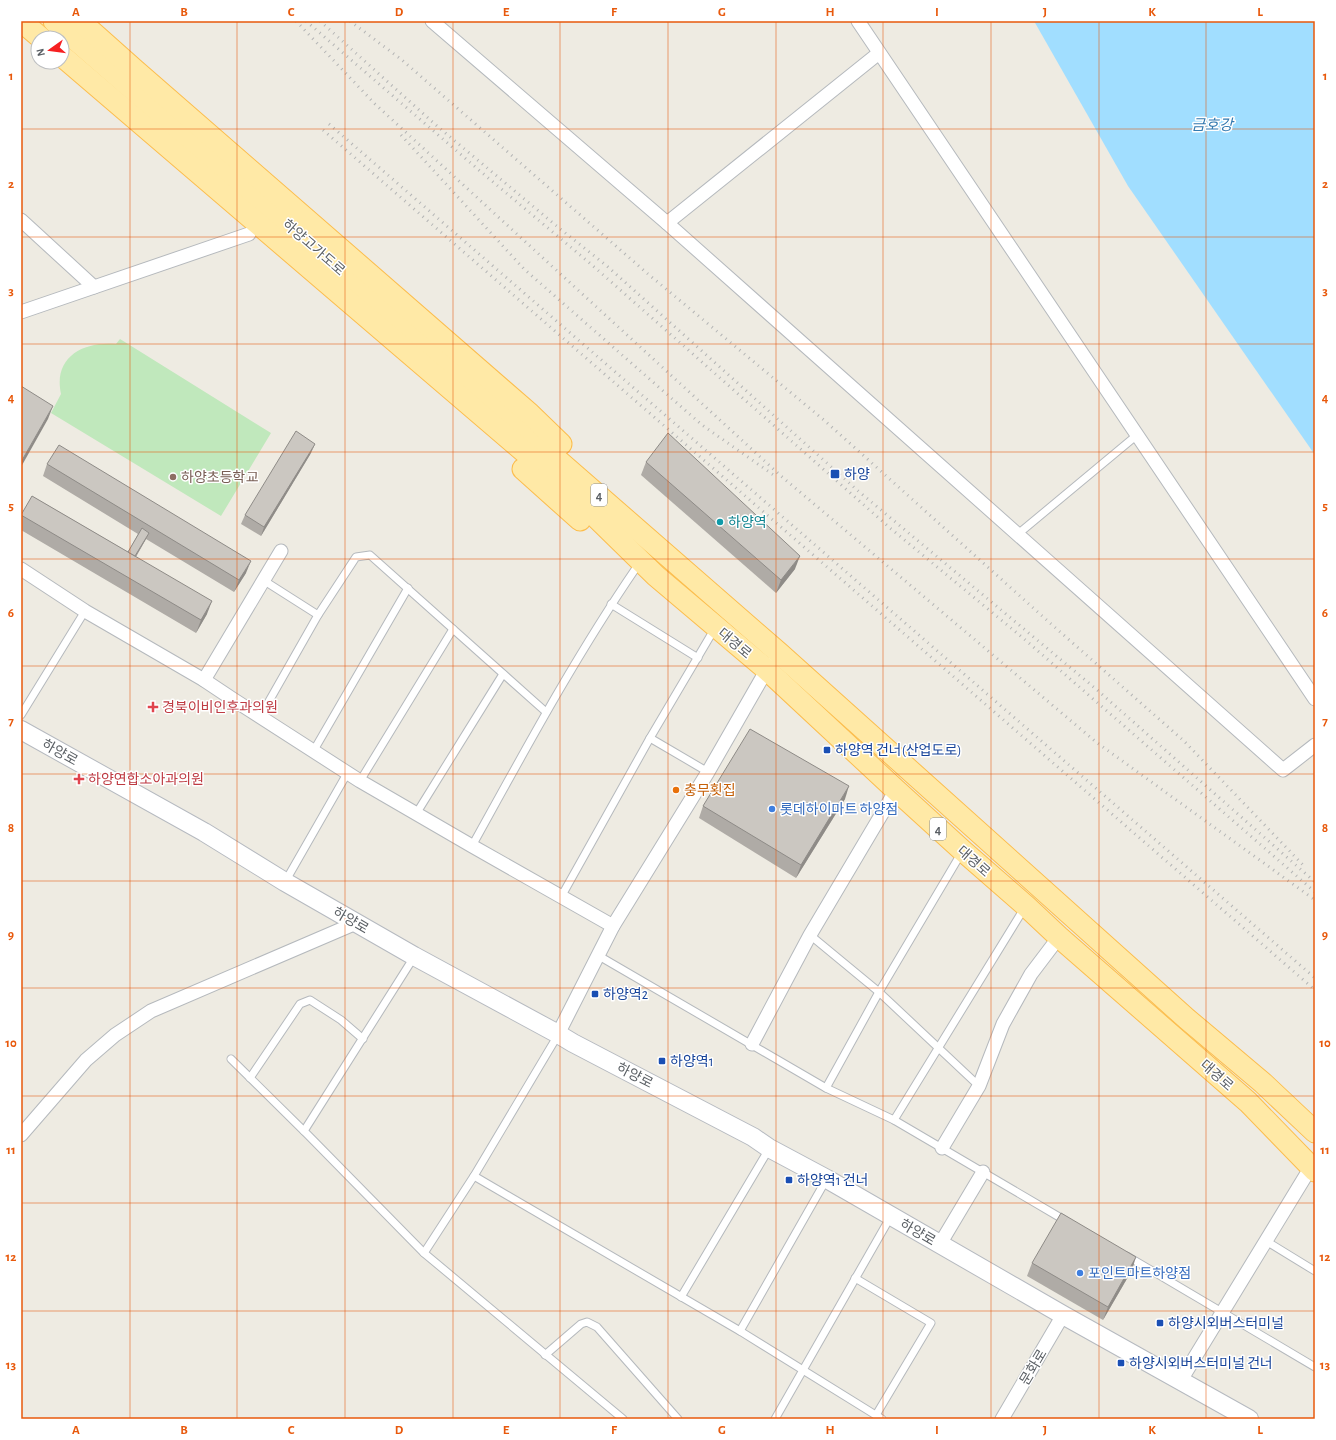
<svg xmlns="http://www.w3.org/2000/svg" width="1336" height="1440" font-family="'Alegreya Sans','Noto Sans KR',sans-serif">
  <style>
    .green { fill: #c0e8bc }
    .water { fill: #a1deff }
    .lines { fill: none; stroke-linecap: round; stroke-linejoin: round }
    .lane-casing { stroke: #b5b9bd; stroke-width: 9 }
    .street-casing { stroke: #b5b9bd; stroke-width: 15 }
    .secondary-casing { stroke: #b6bac0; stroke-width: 20 }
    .primary-casing { stroke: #fcbd4d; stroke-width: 23 }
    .lane { stroke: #fff; stroke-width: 7 }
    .street { stroke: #fff; stroke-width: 13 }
    .secondary { stroke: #fff; stroke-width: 18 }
    .primary { stroke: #ffe9a6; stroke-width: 21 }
    .rail { stroke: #b4b5b5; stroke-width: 3; stroke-dasharray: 1 5; stroke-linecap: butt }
    .wall { fill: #afaba6 }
    .shaded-wall { fill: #8e8b87 }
    .building { fill: #cbc7c1; stroke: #8e8b87 }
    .grid { fill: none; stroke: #e8590c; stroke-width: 1; stroke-opacity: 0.55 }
    .transit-dot { fill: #1a4fb4; stroke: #fff; stroke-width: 1.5 }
    .education-dot { fill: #8d6e63; stroke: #fff; stroke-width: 1.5 }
    .culture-dot { fill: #0f9aa8; stroke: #fff; stroke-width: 1.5 }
    .health-dot { fill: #e0444e; stroke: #fff; stroke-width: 1.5 }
    .food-dot { fill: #e8710a; stroke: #fff; stroke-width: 1.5 }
    .shop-dot { fill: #3f7fe0; stroke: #fff; stroke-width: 1.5 }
    .labels { text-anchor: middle; stroke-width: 3; stroke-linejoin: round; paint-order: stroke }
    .shield { fill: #fff; stroke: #8c8f92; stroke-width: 1 }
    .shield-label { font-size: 13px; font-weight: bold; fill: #5a5f64 }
    .street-label { font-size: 14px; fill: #5a5f64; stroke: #fff }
    .transit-label { font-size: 14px; fill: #164399; stroke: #fff; text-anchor: start }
    .education-label { font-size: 14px; fill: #785e54; stroke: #fff; text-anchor: start }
    .culture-label { font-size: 14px; fill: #0d838f; stroke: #fff; text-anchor: start }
    .health-label { font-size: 14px; fill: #be3a42; stroke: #fff; text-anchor: start }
    .food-label { font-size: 14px; fill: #c56008; stroke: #fff; text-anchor: start }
    .shop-label { font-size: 14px; fill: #366cbe; stroke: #fff; text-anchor: start }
    .water-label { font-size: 15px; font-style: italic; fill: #347ab0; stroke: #fff }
    .neatline { fill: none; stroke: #e8590c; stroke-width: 1.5 }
    .grid-label { font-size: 13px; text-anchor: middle; font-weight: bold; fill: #e8590c }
  </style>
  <rect width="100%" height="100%" fill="#eeebe2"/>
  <!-- green -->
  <path class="green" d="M120 339 271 433 221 516 51 413 61 394C53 357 83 341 116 344Z"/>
  <!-- water -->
  <path class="water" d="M1034 21H1315V455L1128 186Z"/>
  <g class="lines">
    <!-- lane casing -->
    <g class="lane-casing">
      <g id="lane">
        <path d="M1018 534 1137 435"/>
        <path d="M611 604 698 658"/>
        <path d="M318 615 356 557 370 555 546 712"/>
        <path d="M21 715 85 611"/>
        <path d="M260 717 318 615 263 580"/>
        <path d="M650 738 708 772"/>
        <path d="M314 750 408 588"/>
        <path d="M360 781 453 629"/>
        <path d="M416 814 503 674"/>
        <path d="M472 846C524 752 575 657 636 568"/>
        <path d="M285 882 348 772"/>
        <path d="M561 897 650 738 715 628"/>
        <path d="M810 935 879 992 979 1086"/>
        <path d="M599 956 826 1088 894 1120 1066 1221"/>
        <path d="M231 1059 308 1135 424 1253 623 1419"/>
        <path d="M250 1078 300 1004 310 1000 341 1020 363 1039"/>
        <path d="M826 1088 879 992 962 852"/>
        <path d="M894 1120 1025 907"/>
        <path d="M304 1131 414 957"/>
        <path d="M474 1176 740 1331 882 1419"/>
        <path d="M1266 1241 1315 1271"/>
        <path d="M424 1253 474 1176 558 1035"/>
        <path d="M1127 1256 1315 1367"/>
        <path d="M855 1278 931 1323 876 1415"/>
        <path d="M681 1297 769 1149"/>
        <path d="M740 1331 826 1180"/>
        <path d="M545 1355 581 1324 587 1322 597 1327 678 1419"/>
        <path d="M775 1419 891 1216"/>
      </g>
    </g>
    <!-- street casing -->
    <g class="street-casing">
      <g id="street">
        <path d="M432 21 667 223 1283 770 1315 745"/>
        <path d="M858 21 1315 699"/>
        <path d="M21 220 94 287"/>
        <path d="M667 223 879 53"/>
        <path d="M21 312 249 234"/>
        <path d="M21 569 85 611 204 680 231 698 360 781 472 846 613 926"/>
        <path d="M204 680 281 551"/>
        <path d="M558 1034 613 926 708 772 770 664"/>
        <path d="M752 1044 810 935 896 790"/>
        <path d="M21 1135 86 1060 115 1035 151 1011 356 923"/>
        <path d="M942 1148 979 1086 1003 1024 1031 974 1059 937"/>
        <path d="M940 1244 983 1172"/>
        <path d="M1181 1380 1311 1167"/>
        <path d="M1002 1419 1063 1315"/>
      </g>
    </g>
    <!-- secondary casing -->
    <g class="secondary-casing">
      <path id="secondary" d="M21 730 204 832 285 882 414 956 558 1034 573 1043 753 1137 769 1148 827 1179 1063 1315 1249 1419"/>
    </g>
    <!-- primary casing -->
    <g class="primary-casing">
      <g id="primary">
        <path d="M21 21 41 38"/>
        <path d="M54 21 779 653 1187 1019 1263 1083 1315 1132"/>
        <path d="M80 21 135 70 530 414 561 444"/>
        <path d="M62 56 563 485 656 576 766 669 896 790 963 851 1026 906 1059 937 1248 1102 1315 1171"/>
        <path d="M523 469 580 520"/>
      </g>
    </g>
    <!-- lane -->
    <use href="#lane" class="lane"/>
    <!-- street -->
    <use href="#street" class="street"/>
    <!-- secondary -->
    <use href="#secondary" class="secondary"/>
    <!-- primary -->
    <use href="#primary" class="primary"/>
    <!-- rail -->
    <g class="rail">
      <path d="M296 21 375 104 781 476 1096 742 1315 900"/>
      <path d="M306 21 480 171 592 265 890 528 1023 638 1315 892"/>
      <path d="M320 21 437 126 559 228 607 266 857 490 1096 689 1315 882"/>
      <path d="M350 21 402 60 648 274 825 421 1050 623 1184 741 1304 866"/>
      <path d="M329 124 1315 978"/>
      <path d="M323 130 1315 990"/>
      <path d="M401 135 524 269 702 425 775 476"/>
    </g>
  </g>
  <!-- wall -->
  <g class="wall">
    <path d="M311 453 261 536 241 524 245 515Z"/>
    <path d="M646 462 795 569 776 593 641 475Z"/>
    <path d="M47 464 246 573 234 592 146 539 136 557 207 614 196 633 21 530V516L32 496 128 552 138 534 43 476Z"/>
    <path d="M845 799 796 878 699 818 703 806Z"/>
    <path d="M1032 1263 1132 1270 1103 1320 1027 1276Z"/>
  </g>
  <!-- shaded-wall -->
  <g class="shaded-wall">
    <path d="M53 406 48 419 21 467V462Z"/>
    <path d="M315 444 311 453 261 536 264 527Z"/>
    <path d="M149 533 146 539 129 568 132 562Z"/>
    <path d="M800 556 795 569 776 593 781 580Z"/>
    <path d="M251 561 246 573 234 592 239 580Z"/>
    <path d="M212 601 207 614 196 633 201 620Z"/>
    <path d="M849 786 845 799 796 878 801 865Z"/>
    <path d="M1136 1257 1132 1270 1103 1320 1108 1307Z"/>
  </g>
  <!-- building -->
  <g class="building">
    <path d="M21 386 53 406 21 462Z"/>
    <path d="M296 431 315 444 264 527 245 515Z"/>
    <path d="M668 433 800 556 781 580 646 462Z"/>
    <path d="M59 445 251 561 239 580 47 464Z"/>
    <path d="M32 496 212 601 201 620 21 515Z"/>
    <path d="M142 528 149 533 135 556 128 552Z"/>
    <path d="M750 729 849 786 801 865 703 806Z"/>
    <path d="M1061 1213 1136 1257 1108 1307 1032 1263Z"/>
  </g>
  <!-- grid -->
  <path class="grid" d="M130 21V1419M237 21V1419M345 21V1419M453 21V1419M560 21V1419M668 21V1419M776 21V1419M883 21V1419M991 21V1419M1099 21V1419M1206 21V1419M21 129H1315M21 237H1315M21 344H1315M21 452H1315M21 559H1315M21 666H1315M21 774H1315M21 881H1315M21 988H1315M21 1096H1315M21 1203H1315M21 1311H1315"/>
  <!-- markers -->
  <g class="transit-dot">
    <rect x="830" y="469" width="10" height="10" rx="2"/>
    <rect x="823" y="746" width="8" height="8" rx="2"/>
    <rect x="591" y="990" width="8" height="8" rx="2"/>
    <rect x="658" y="1057" width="8" height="8" rx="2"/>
    <rect x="785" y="1176" width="8" height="8" rx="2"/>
    <rect x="1156" y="1319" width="8" height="8" rx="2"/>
    <rect x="1117" y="1359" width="8" height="8" rx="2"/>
  </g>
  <circle class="education-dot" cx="173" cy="477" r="4"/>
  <circle class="culture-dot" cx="720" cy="522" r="4"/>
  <g class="health-dot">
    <path d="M151 701h4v4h4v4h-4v4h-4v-4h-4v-4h4z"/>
    <path d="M77 773h4v4h4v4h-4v4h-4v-4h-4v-4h4z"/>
  </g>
  <circle class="food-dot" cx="676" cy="790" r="4"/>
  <g class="shop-dot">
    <circle cx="772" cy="809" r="4"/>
    <circle cx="1080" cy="1273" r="4"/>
  </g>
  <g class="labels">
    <!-- shield labels -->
    <g class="shield">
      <rect x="591" y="484" width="16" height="22" rx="3"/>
      <rect x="930" y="818" width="16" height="22" rx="3"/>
    </g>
    <g class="shield-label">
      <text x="599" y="500">4</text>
      <text x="938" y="834">4</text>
    </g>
    <!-- street labels -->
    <g class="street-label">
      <text transform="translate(314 247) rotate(41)" y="5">하양고가도로</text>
      <text transform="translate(735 643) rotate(40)" y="5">대경로</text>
      <text transform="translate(60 752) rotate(29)" y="5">하양로</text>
      <text transform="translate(974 861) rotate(41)" y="5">대경로</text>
      <text transform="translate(351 920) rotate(30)" y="5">하양로</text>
      <text transform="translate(635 1075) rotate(27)" y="5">하양로</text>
      <text transform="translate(1217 1075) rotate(41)" y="5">대경로</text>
      <text transform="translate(918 1232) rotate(30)" y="5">하양로</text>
      <text transform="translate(1033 1367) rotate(-59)" y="5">문화로</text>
    </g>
    <!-- transit labels -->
    <g class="transit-label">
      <text x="844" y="479">하양</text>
      <text x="835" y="755">하양역 건너(산업도로)</text>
      <text x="603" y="999">하양역2</text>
      <text x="670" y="1066">하양역1</text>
      <text x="797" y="1185">하양역1 건너</text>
      <text x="1168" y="1328">하양시외버스터미널</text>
      <text x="1129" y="1368">하양시외버스터미널 건너</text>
    </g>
    <!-- education labels -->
    <g class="education-label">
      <text x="181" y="482">하양초등학교</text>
    </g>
    <!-- culture labels -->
    <g class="culture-label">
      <text x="728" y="527">하양역</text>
    </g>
    <!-- health labels -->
    <g class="health-label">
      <text x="162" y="712">경북이비인후과의원</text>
      <text x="88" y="784">하양연합소아과의원</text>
    </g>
    <!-- food labels -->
    <g class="food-label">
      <text x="684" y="795">충무횟집</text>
    </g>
    <!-- shop labels -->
    <g class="shop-label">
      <text x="780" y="814">롯데하이마트 하양점</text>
      <text x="1088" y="1278">포인트마트하양점</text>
    </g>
    <!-- water labels -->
    <g class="water-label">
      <text x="1212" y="130">금호강</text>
    </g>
  </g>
  <!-- border -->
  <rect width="1336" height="1440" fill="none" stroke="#ffffff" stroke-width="44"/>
  <!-- north arrow -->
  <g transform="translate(50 50) rotate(256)"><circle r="19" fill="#ffffff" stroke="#bdbfc1"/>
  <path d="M0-3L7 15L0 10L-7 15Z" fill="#f62021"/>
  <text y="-6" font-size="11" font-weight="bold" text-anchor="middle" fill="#5a5f64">N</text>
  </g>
  <rect x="22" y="22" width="1292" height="1396" class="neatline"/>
  <g class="grid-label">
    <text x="76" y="16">A</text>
    <text x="184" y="16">B</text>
    <text x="291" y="16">C</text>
    <text x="399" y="16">D</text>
    <text x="506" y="16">E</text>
    <text x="614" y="16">F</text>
    <text x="722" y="16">G</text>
    <text x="830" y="16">H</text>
    <text x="937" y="16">I</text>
    <text x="1045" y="16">J</text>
    <text x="1152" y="16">K</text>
    <text x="1260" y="16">L</text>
    <text x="11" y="80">1</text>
    <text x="1325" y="80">1</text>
    <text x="11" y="188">2</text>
    <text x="1325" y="188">2</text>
    <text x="11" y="295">3</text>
    <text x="1325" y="295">3</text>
    <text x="11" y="402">4</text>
    <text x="1325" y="402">4</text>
    <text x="11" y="510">5</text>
    <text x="1325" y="510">5</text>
    <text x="11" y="617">6</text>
    <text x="1325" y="617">6</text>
    <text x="11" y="725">7</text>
    <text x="1325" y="725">7</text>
    <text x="11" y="832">8</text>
    <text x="1325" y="832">8</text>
    <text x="11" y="939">9</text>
    <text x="1325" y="939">9</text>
    <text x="11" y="1047">10</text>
    <text x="1325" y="1047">10</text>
    <text x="11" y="1154">11</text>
    <text x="1325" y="1154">11</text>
    <text x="11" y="1261">12</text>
    <text x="1325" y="1261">12</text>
    <text x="11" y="1369">13</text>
    <text x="1325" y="1369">13</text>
    <text x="76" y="1434">A</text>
    <text x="184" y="1434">B</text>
    <text x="291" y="1434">C</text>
    <text x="399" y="1434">D</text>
    <text x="506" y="1434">E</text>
    <text x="614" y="1434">F</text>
    <text x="722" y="1434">G</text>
    <text x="830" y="1434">H</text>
    <text x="937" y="1434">I</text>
    <text x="1045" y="1434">J</text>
    <text x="1152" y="1434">K</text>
    <text x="1260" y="1434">L</text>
  </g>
</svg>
